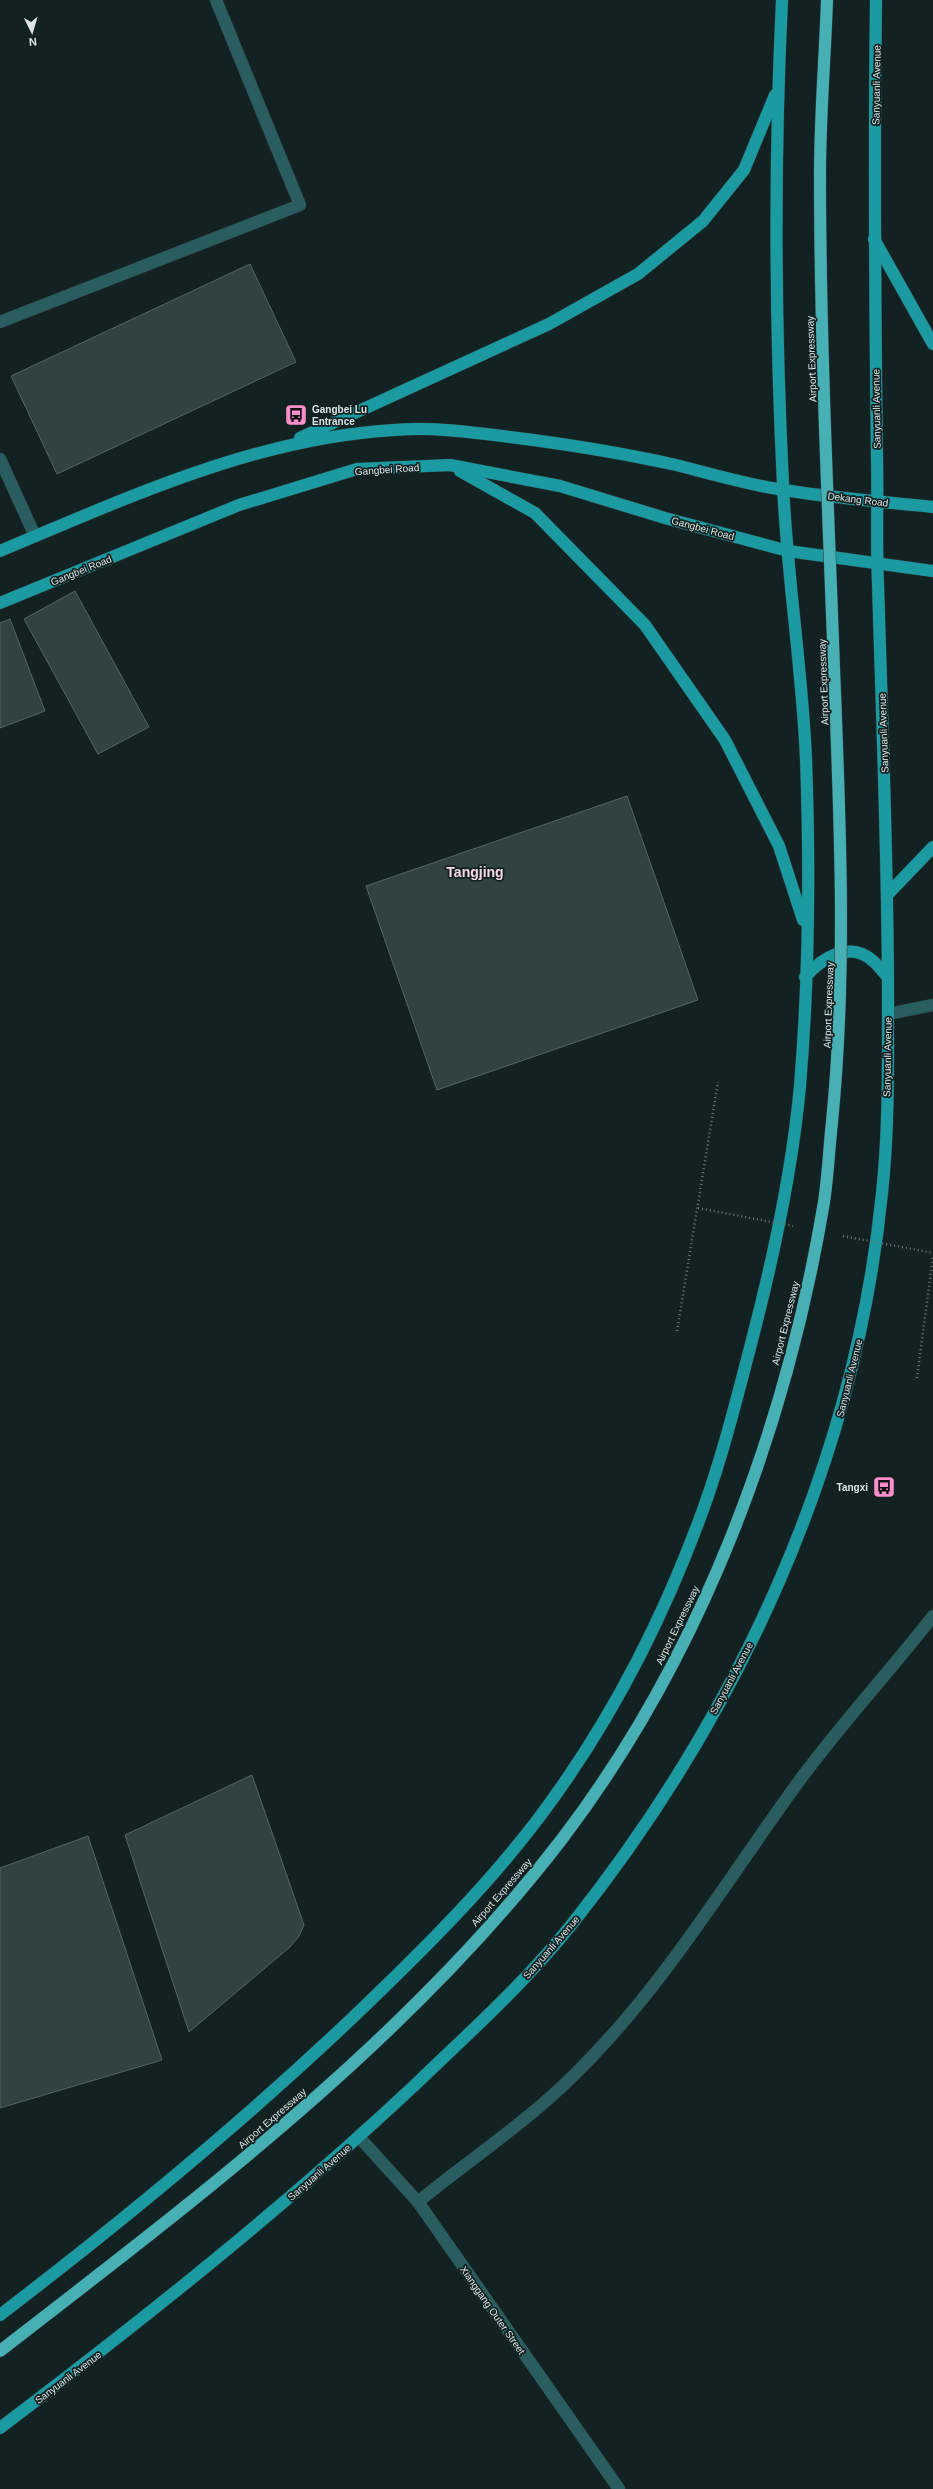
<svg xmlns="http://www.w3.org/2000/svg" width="933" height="2489" font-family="Helvetica,sans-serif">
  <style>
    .building { fill: #314242; stroke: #546566 }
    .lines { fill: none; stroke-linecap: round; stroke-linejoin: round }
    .minor-casing { stroke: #2e3d3d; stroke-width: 13 }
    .major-casing { stroke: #2e3d3d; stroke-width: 13 }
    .path { stroke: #6c7979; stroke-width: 2.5; stroke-dasharray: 1 3; stroke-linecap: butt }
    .minor { stroke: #2a5d5f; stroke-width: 12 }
    .major { stroke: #1b9ba1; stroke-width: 12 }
    .highway-bridge-casing { stroke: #2e3d3d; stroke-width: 13; stroke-linecap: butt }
    .path-bridge { stroke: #6c7979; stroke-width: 2.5; stroke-dasharray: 1 3; stroke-linecap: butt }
    .highway-bridge { stroke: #46b0b5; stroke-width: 12 }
    .labels { text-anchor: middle; stroke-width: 3.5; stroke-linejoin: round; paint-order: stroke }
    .street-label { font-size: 10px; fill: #dce6e6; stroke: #122122 }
    .poi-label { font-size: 10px; font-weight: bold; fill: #dce6e6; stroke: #122122; text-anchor: start }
    .district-label { font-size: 14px; font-weight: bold; fill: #f6d7e7; stroke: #122122 }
  </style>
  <rect width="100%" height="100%" fill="#122122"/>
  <!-- building -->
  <g class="building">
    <path d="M250 264 296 362 57 474 11 376Z"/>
    <path d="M75 591 149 727 98 754 24 619Z"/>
    <path d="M10 619 45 711 0 728V623Z"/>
    <path d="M627 796 698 1000 437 1090 366 886Z"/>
    <path d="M252 1775 304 1925 299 1936 290 1947 189 2032 125 1835Z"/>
    <path d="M88 1836 162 2060 0 2108V1868Z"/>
  </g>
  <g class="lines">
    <!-- minor casing -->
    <g class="minor-casing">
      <g id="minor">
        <path d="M0 322 300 205 216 0"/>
        <path d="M0 459 35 536"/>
        <path d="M888 1014 933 1005"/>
        <path d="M359 2137 418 2202 619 2489"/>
        <path d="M418 2202C469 2160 527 2122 574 2075 661 1990 723 1886 794 1788 837 1728 888 1674 933 1616"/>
      </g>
    </g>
    <!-- major casing -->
    <g class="major-casing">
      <g id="major">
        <path d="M874 239 933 344"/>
        <path d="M300 438 549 324 638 274 703 221 744 170 775 95"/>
        <path d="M460 471 535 513 645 625 725 740 779 846 803 920"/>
        <path d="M0 551C127 498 255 438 394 430 433 427 472 432 510 437 566 444 622 453 676 465 712 474 748 485 784 490 833 498 884 502 933 507"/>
        <path d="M0 603 239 505 357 469 450 465 560 486 665 518 788 551 933 571"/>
        <path d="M888 894 933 847"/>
        <path d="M805 977C822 958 850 940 873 961 879 966 883 972 888 977"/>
        <path d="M0 2315C128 2217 253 2114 370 2001 429 1944 488 1885 538 1819 609 1725 664 1618 704 1507 723 1454 737 1398 751 1344 773 1260 792 1173 800 1086 809 978 810 867 806 759 802 667 787 576 783 485 775 323 774 162 782 0"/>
        <path d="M0 2428C144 2319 285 2207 417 2083 470 2032 526 1982 572 1924 739 1714 855 1462 882 1193 889 1129 888 1064 888 999 888 860 882 722 878 583 876 541 878 500 877 458 875 305 874 153 876 0"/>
      </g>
    </g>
    <!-- path -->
    <g class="path">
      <path d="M677 1331 718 1082"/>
      <path d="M917 1378 933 1256"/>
    </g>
    <!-- minor -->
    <use href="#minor" class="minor"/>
    <!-- major -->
    <use href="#major" class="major"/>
    <!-- highway-bridge casing -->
    <g class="highway-bridge-casing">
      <path id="highway-bridge" d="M0 2351C199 2197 408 2040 562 1839 702 1655 786 1429 824 1202 828 1176 829 1149 832 1122 847 971 840 820 834 668 828 503 820 339 820 174 820 116 825 58 827 0"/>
    </g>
    <!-- path-bridge -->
    <g class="path-bridge">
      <path d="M698 1208 793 1226"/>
      <path d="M843 1236 933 1253"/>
    </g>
    <!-- highway-bridge -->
    <use href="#highway-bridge" class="highway-bridge"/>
  </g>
  <!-- icons -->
  <defs>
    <g id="bus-square" transform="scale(1.15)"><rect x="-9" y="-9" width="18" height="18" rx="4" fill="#f98fca" stroke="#122122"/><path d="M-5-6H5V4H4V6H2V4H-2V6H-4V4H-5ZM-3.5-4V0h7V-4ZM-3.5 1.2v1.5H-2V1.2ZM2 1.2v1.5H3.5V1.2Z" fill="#111"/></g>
  </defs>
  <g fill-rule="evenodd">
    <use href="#bus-square" x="296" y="415"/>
    <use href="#bus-square" x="884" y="1487"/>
  </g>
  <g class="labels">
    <!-- street labels -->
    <g class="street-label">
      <text transform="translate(876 85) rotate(-89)" y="4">Sanyuanli Avenue</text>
      <text transform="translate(811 359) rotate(-92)" y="4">Airport Expressway</text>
      <text transform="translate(876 409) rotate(-91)" y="4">Sanyuanli Avenue</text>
      <text transform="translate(387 469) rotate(-4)" y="4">Gangbei Road</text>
      <text transform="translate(858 499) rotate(7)" y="4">Dekang Road</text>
      <text transform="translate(703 528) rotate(15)" y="4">Gangbei Road</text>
      <text transform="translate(81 570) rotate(-22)" y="4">Gangbei Road</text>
      <text transform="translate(823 682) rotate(-92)" y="4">Airport Expressway</text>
      <text transform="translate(883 733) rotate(-92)" y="4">Sanyuanli Avenue</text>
      <text transform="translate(828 1005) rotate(-88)" y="4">Airport Expressway</text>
      <text transform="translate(887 1057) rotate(-89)" y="4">Sanyuanli Avenue</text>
      <text transform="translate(785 1323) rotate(-76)" y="4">Airport Expressway</text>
      <text transform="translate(849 1378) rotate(-76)" y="4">Sanyuanli Avenue</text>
      <text transform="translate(677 1625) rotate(-64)" y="4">Airport Expressway</text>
      <text transform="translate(731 1678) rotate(-62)" y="4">Sanyuanli Avenue</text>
      <text transform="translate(501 1892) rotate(-49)" y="4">Airport Expressway</text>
      <text transform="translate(551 1947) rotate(-49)" y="4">Sanyuanli Avenue</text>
      <text transform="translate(272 2118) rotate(-41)" y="4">Airport Expressway</text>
      <text transform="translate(319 2172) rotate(-41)" y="4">Sanyuanli Avenue</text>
      <text transform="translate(493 2310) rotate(55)" y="4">Xianggang Outer Street</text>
      <text transform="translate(68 2377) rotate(-37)" y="4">Sanyuanli Avenue</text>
    </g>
    <!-- poi labels -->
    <g class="poi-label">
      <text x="312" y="413">Gangbei Lu<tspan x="312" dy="12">Entrance</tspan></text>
      <text x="868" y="1491" text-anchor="end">Tangxi</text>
    </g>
    <!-- district labels -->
    <g class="district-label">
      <text x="475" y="877">Tangjing</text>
    </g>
  </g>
  <!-- north arrow -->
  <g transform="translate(32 32) rotate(175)" stroke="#122122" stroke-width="3" paint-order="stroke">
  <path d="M0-3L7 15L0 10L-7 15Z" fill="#dce6e6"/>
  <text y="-6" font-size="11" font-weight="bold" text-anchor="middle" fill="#dce6e6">N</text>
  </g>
</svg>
